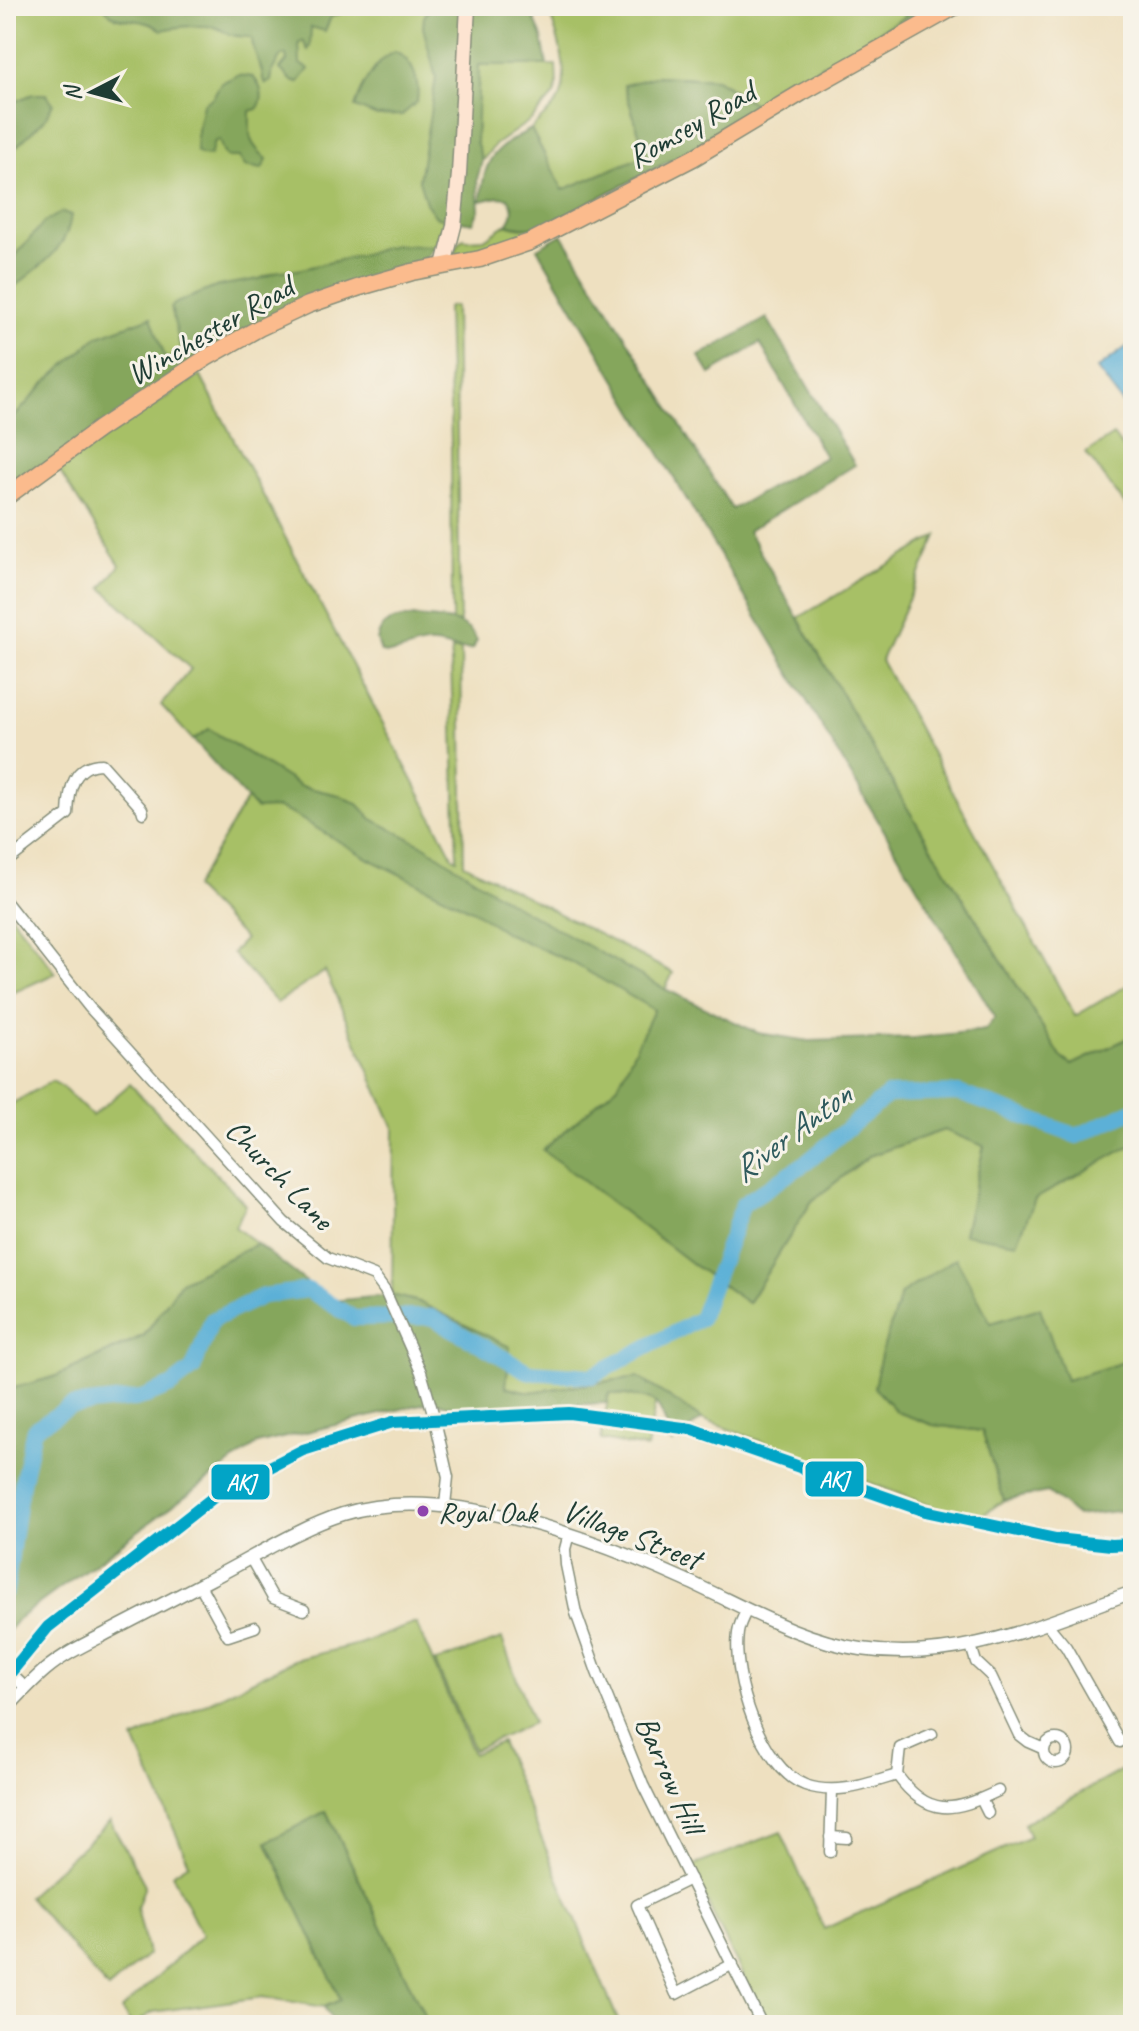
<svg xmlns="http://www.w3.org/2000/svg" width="1139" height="2031" font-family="Caveat,sans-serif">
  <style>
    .green { fill: #a7c066; stroke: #637e4d; stroke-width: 2 }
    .forest { fill: #85a65b; stroke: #527248; stroke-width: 2 }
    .water { fill: #5bb0d7; stroke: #3d7686; stroke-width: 2 }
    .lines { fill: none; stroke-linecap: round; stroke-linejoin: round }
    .river { stroke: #5bb0d7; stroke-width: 16 }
    .minor-casing { stroke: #868e7a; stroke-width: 13 }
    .tertiary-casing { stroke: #868e7a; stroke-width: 15 }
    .secondary-casing { stroke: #868e7a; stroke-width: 17 }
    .primary-casing { stroke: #868e7a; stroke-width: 19 }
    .minor { stroke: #fff; stroke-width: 10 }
    .tertiary { stroke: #fff; stroke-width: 12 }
    .secondary { stroke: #fde4d1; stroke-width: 14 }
    .primary { stroke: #fbbb8d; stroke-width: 16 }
    .rail-1-casing { stroke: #f7f3e8; stroke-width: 18 }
    .rail-1 { stroke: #02a4c6; stroke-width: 12 }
    .bus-dot { fill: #8e44ad; stroke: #f7f3e8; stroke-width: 3 }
    .labels { text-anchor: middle; stroke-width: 6; stroke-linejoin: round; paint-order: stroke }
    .bus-label { font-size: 30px; fill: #1f3d34; stroke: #f7f3e8; text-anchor: start }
    .street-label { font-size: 32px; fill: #1f3d34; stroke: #f7f3e8 }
    .water-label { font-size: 34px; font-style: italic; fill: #2e5a5d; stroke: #f7f3e8 }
    .line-badge { stroke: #f7f3e8; stroke-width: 3 }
    .badge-label { font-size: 22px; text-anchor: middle; font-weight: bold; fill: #fff }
  </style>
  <rect width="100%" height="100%" fill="#f7f3e8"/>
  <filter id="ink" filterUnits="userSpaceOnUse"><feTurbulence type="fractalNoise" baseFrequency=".0125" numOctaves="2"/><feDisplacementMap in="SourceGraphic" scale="16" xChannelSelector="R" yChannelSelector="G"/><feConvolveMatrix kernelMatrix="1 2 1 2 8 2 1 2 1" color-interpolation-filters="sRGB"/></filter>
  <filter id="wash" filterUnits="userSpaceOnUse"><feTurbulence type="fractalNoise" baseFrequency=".006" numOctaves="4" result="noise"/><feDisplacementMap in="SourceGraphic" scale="32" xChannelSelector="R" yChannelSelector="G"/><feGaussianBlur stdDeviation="1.8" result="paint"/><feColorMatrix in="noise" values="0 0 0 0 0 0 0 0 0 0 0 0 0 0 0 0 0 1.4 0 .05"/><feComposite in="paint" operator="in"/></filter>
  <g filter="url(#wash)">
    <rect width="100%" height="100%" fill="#eee0c0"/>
    <!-- green -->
    <g class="green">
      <path d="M6 6H459L445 219 435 246 425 259 364 272 6 481Z"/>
      <path d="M547 6H922L756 105 717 79 657 76 624 86 646 155 563 190 531 129C539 120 557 107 561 95 570 67 556 32 547 6Z"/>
      <path d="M479 65H556L557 85 554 95 532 119 495 145 482 161 476 141Z"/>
      <path d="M585 204 587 208 519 242 456 258C453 249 458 243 464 238L465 240 484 239 507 224C533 235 562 217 585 204Z"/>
      <path d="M455 306 460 623 452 621 451 444 447 311V307Z"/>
      <path d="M200 375 453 857 457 859 451 662 452 650H461L464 864 673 973 618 1085 544 1150 695 1266 748 1303 812 1201 869 1156 944 1130 984 1146 964 1234 1035 1199 1133 1144V1359L1066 1381 991 1323 901 1294 874 1387 897 1412 933 1425 982 1431 1004 1500 973 1522 702 1419 638 1377 530 1392 506 1387 420 1302 392 1295 394 1128 325 971 277 1003 232 953 245 939 194 888 246 800 282 777 209 729 193 740 161 705 191 669 102 588 120 565 58 469Z"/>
      <path d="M1113 435 1133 461V515L1086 453Z"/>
      <path d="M937 536 881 660 1075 1016 1133 982V1036L1072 1065 1061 1057 903 801 798 618Z"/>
      <path d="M6 909 56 973 6 996Z"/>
      <path d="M52 1081 61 1086 92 1116 130 1084 246 1205 235 1227 257 1244 181 1282 144 1335 54 1377 7 1390 6 1107Z"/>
      <path d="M609 1393 656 1399 647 1448 601 1440Z"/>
      <path d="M416 1623 473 1754 501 1742 620 2025H429L326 1811 267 1843 341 2000 324 2007 262 1997 153 2012 133 2025 121 2010 202 1935 172 1874 189 1863 134 1739 294 1660 359 1644Z"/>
      <path d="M502 1639 533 1723 474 1750 435 1662Z"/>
      <path d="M1133 1764V2025H767L690 1867 781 1832 824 1929 1030 1837 1024 1824Z"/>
      <path d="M110 1821 145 1885 137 1908 148 1954 108 1989 28 1896Z"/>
    </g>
    <!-- forest -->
    <g class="forest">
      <path d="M104 6H345L342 13 331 17 325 31 311 27 310 47 308 50 303 41 299 43 300 64 309 69 298 83 292 81 280 69 287 61 286 55 281 56 273 69 271 81 266 84 263 80C263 64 252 54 252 38 246 36 239 37 232 35 226 34 220 28 214 27 196 25 181 26 162 30 157 27 150 23 144 22 128 18 114 23 104 6Z"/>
      <path d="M430 6H529L542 37 547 65H479L476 141 482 161 477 179 479 210 473 223 436 217 426 203 419 180 436 78 423 27 424 17Z"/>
      <path d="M922 6H939L693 149 552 222C536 227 522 230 507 224 514 215 515 208 508 198L498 197 481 201C483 158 494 149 531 129L563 190 646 155 624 85 657 76 716 79 756 105Z"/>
      <path d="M395 52C414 60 420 82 417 102L402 115 377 116 355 107C361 88 376 59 395 52Z"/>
      <path d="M238 75 253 77C262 86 265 99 257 109L250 111C250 136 246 141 267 159L262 169 245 166 239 157H228L224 154 219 140 214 142 210 156 201 155 196 151C196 135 200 120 203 104L213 97 221 83Z"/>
      <path d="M33 94H46L53 103 46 118 6 157V105Z"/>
      <path d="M62 212 71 215C67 255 33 269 6 294V267L43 223Z"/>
      <path d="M562 234 732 509 825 457 760 343 710 374 699 356 767 318 855 465 748 531 903 801 1061 1057 1072 1065 1133 1036V1144L1035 1199 1017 1243 964 1234 984 1146 944 1130 869 1156 812 1201 748 1303 695 1266 543 1150 618 1085 654 1010 573 963 508 934 474 911 369 859 294 815 278 808 256 809 193 740 209 729 300 786 339 795 358 804 372 819 423 845 511 903 665 989 758 1033 809 1041 915 1038 985 1030 995 1017 537 248Z"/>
      <path d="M392 245 435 246 425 259 411 267 294 304 6 492V426L45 383 98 336 151 317 166 360 181 351 171 307 176 303 218 286 259 279 279 271 297 270 366 254Z"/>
      <path d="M413 617C437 619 465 617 477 640L473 649C456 651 448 645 433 644 415 642 400 657 381 652L377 640C382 619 394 619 413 617Z"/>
      <path d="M257 1244 331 1301 392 1295 419 1302 510 1347 506 1387 530 1392 638 1377 702 1419 672 1443C656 1393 659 1400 609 1393L606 1403 513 1408 476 1414 434 1401 257 1444 18 1619 6 1634V1390L54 1377 144 1336 181 1282Z"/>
      <path d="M956 1258 991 1323 1040 1308 1066 1380 1133 1359V1509L1077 1516 1048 1492 1004 1500 982 1431 933 1425 897 1412 874 1387 881 1355 901 1294Z"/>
      <path d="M326 1811 429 2025H335L324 2007 341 2000 267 1842Z"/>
    </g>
    <!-- water -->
    <path class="water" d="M1133 342V417L1097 369Z"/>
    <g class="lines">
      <!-- river -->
      <path class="river" d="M6 1590 19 1498 34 1429 71 1406 142 1398 171 1386 193 1369 212 1320 263 1296 308 1290 354 1318 431 1317 529 1372 592 1376 700 1319 743 1204 807 1162 888 1095 959 1093 1077 1136 1133 1110"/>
    </g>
  </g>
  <g filter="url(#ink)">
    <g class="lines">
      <!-- minor casing -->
      <g class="minor-casing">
        <g id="minor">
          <path d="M6 862 68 814C69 790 73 764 102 764L142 809 143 813"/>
          <path d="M6 902 89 1007 284 1222 328 1258 374 1276 385 1291 421 1372 435 1420 448 1477 445 1505"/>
          <path d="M569 1534 565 1549 566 1565 576 1613 597 1672 643 1785 762 2025"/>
          <path d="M251 1559 273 1598 304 1610"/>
          <path d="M200 1585 228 1636 255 1627"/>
          <path d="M747 1610C743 1617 739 1625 738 1633 732 1676 761 1769 805 1785 836 1796 867 1784 897 1775"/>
          <path d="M1048 1625 1066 1647 1120 1742"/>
          <path d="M971 1646 976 1662 991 1676 1019 1735 1028 1742 1044 1749"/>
          <path d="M6 1669 26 1688"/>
          <path d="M932 1734 900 1748 897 1775C928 1818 954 1812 998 1791"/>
          <circle cx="1056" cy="1751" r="12"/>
          <path d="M981 1799 988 1813"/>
          <path d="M830 1837 847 1838"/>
          <path d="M830 1852 832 1790"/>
          <path d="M690 1879 637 1905 676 1994 733 1964"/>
        </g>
      </g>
      <!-- tertiary casing -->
      <g class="tertiary-casing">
        <path id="tertiary" d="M6 1709C18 1696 31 1682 45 1670 65 1653 90 1642 113 1630 146 1613 178 1596 211 1579 254 1557 297 1529 343 1514 444 1482 592 1538 685 1580 741 1605 798 1640 861 1649 960 1664 1043 1623 1133 1592"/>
      </g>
      <!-- secondary casing -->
      <g class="secondary-casing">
        <path id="secondary" d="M444 265 454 226 459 174 468 6"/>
      </g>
      <!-- primary casing -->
      <g class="primary-casing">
        <path id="primary" d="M6 497 99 429 206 358 259 328 308 305 360 287 412 272 480 259 530 242 693 158 801 93 956 6"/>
      </g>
      <!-- minor -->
      <use href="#minor" class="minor"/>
      <!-- tertiary -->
      <use href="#tertiary" class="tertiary"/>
      <!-- secondary -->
      <use href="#secondary" class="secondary"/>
      <!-- primary -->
      <use href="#primary" class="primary"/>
      <!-- rail-1 casing -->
      <g class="rail-1-casing">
        <path id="rail-1" d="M6 1678 48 1627 219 1493 303 1450 393 1422 569 1413 691 1429 925 1511 1056 1539 1111 1545 1133 1544"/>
      </g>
      <!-- rail-1 -->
      <use href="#rail-1" class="rail-1"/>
    </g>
  </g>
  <!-- markers -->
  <circle class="bus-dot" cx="423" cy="1511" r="7"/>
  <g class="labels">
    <!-- bus labels -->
    <g class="bus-label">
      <text x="438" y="1522">Royal Oak</text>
    </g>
    <!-- street labels -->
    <g class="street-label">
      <text transform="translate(691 124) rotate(-30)" y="11">Romsey Road</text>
      <text transform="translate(210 330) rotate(-30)" y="11">Winchester Road</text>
      <text transform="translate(280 1174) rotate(46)" y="11">Church Lane</text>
      <text transform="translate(632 1534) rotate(21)" y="11">Village Street</text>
      <text transform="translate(670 1774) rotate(66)" y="11">Barrow Hill</text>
    </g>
    <!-- water labels -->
    <g class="water-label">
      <text transform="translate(791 1132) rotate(-37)" y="12">River Anton</text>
    </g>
  </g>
  <g class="line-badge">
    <rect x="804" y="1460" width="61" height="38" rx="8" fill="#02a4c6"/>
    <rect x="210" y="1463" width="61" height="38" rx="8" fill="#02a4c6"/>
  </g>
  <g class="badge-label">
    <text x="834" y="1487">AKJ</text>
    <text x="241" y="1490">AKJ</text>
  </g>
  <!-- margin -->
  <rect width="1139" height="2031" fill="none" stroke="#f7f3e8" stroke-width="32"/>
  <!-- north arrow -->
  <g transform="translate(92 92) rotate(264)" stroke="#f7f3e8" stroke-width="6" paint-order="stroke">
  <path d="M0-6L14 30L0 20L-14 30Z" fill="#1f3d34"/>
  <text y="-12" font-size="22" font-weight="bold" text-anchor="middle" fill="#1f3d34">N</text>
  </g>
</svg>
